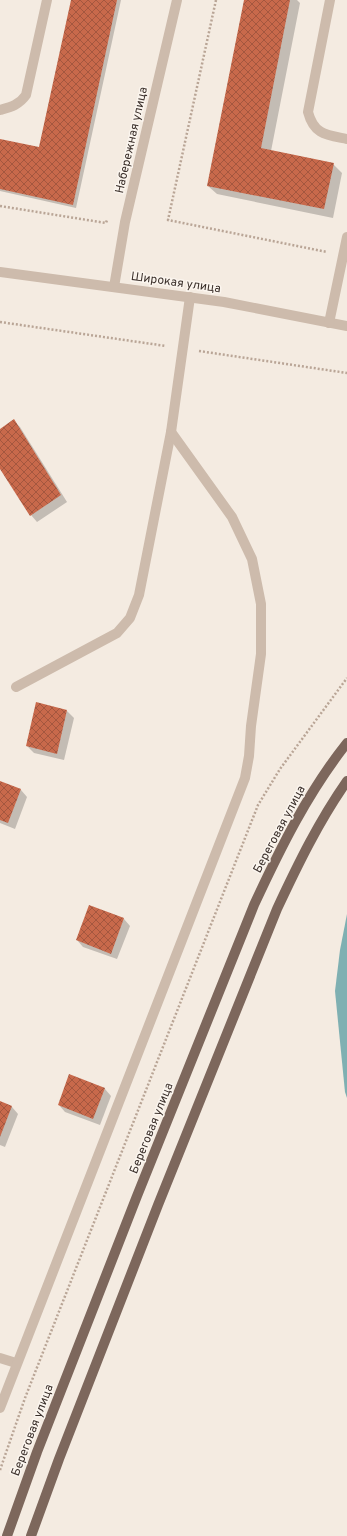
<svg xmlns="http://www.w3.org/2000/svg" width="347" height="1536" font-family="Overpass,sans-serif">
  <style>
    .water { fill: #7fb0b2 }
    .shadow { fill: #0003 }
    .building { fill: url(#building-cross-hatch) }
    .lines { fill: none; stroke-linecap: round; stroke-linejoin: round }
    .path { stroke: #b9a596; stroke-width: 2.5; stroke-dasharray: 2 2; stroke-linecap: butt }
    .minor { stroke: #cdbbac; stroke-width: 10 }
    .major { stroke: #7d675c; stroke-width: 10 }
    .labels { text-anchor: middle; stroke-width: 3; stroke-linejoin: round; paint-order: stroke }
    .street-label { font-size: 12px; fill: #3b302b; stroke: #fbf5ee }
  </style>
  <defs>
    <pattern id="building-cross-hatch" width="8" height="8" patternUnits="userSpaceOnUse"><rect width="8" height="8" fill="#c8694b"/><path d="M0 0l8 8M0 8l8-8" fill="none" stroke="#a4573f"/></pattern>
  </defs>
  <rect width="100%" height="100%" fill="#f4ebe1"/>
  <!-- water -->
  <path class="water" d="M347 914V1098L345 1092 335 991 340 950Z"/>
  <!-- shadow -->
  <g class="shadow">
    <path d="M72 0H121L76 208 0 191V141L39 149Z"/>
    <path d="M245 0H297L300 3 271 151 333 164 342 173 333 218 217 194 208 186Z"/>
    <path d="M14 421 20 427 67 502 37 522 31 515 0 468V430Z"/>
    <path d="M37 704 67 711 74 718 64 760 34 753 27 746Z"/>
    <path d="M0 782 21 790 27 797 15 829 0 823Z"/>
    <path d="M90 906 124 919 130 926 117 959 83 947 77 940Z"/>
    <path d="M105 1089 111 1096 100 1125 65 1112 59 1105Z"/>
    <path d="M0 1102 12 1107 18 1114 5 1147 0 1145Z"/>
  </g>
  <!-- building -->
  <g class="building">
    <path d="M71 0H117L73 205 0 189V139L39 147Z"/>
    <path d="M244 0H290L261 148 334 163 324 209 207 186Z"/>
    <path d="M14 419 61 495 30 516 0 469V429Z"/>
    <path d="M36 702 67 710 57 754 26 746Z"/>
    <path d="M0 781 21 789 8 823 0 820Z"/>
    <path d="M89 905 124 918 111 954 76 940Z"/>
    <path d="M69 1074 105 1088 93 1119 58 1105Z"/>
    <path d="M0 1101 12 1106 0 1137Z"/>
  </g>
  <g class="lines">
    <!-- path -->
    <g class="path">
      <path d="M216 0 168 220 327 252"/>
      <path d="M0 206 106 223 107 220"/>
      <path d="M0 322 166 346"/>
      <path d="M199 351 347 373"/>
      <path d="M0 1470 25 1398 258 805 280 769 347 678"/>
    </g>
    <!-- minor -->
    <g class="minor">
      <path d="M330 0 308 112C314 135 327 135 347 139"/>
      <path d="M0 110C11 107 19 105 26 95L47 0"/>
      <path d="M0 272 224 302 347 326"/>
      <path d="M114 287 125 222 177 0"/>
      <path d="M329 323 347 237"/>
      <path d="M16 687 117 633 130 618 139 595 171 432 190 297"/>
      <path d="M0 1358 16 1363"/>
      <path d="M0 1408 245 778 249 756 251 726 261 654V604L252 559 232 517 171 432"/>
    </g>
    <!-- major -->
    <g class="major">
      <path d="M7 1536 37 1452 137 1196 254 905C280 849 308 792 347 743"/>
      <path d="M31 1536 59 1459 158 1205 277 909C298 864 319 821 347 781"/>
    </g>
  </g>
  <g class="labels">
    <!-- street labels -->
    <g class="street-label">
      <text transform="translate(131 140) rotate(-77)" y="4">Набережная улица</text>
      <text transform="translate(176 282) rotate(8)" y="4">Широкая улица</text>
      <text transform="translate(279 829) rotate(-62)" y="4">Береговая улица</text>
      <text transform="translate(151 1128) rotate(-68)" y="4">Береговая улица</text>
      <text transform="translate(32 1430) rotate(-69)" y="4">Береговая улица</text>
    </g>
  </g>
</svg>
